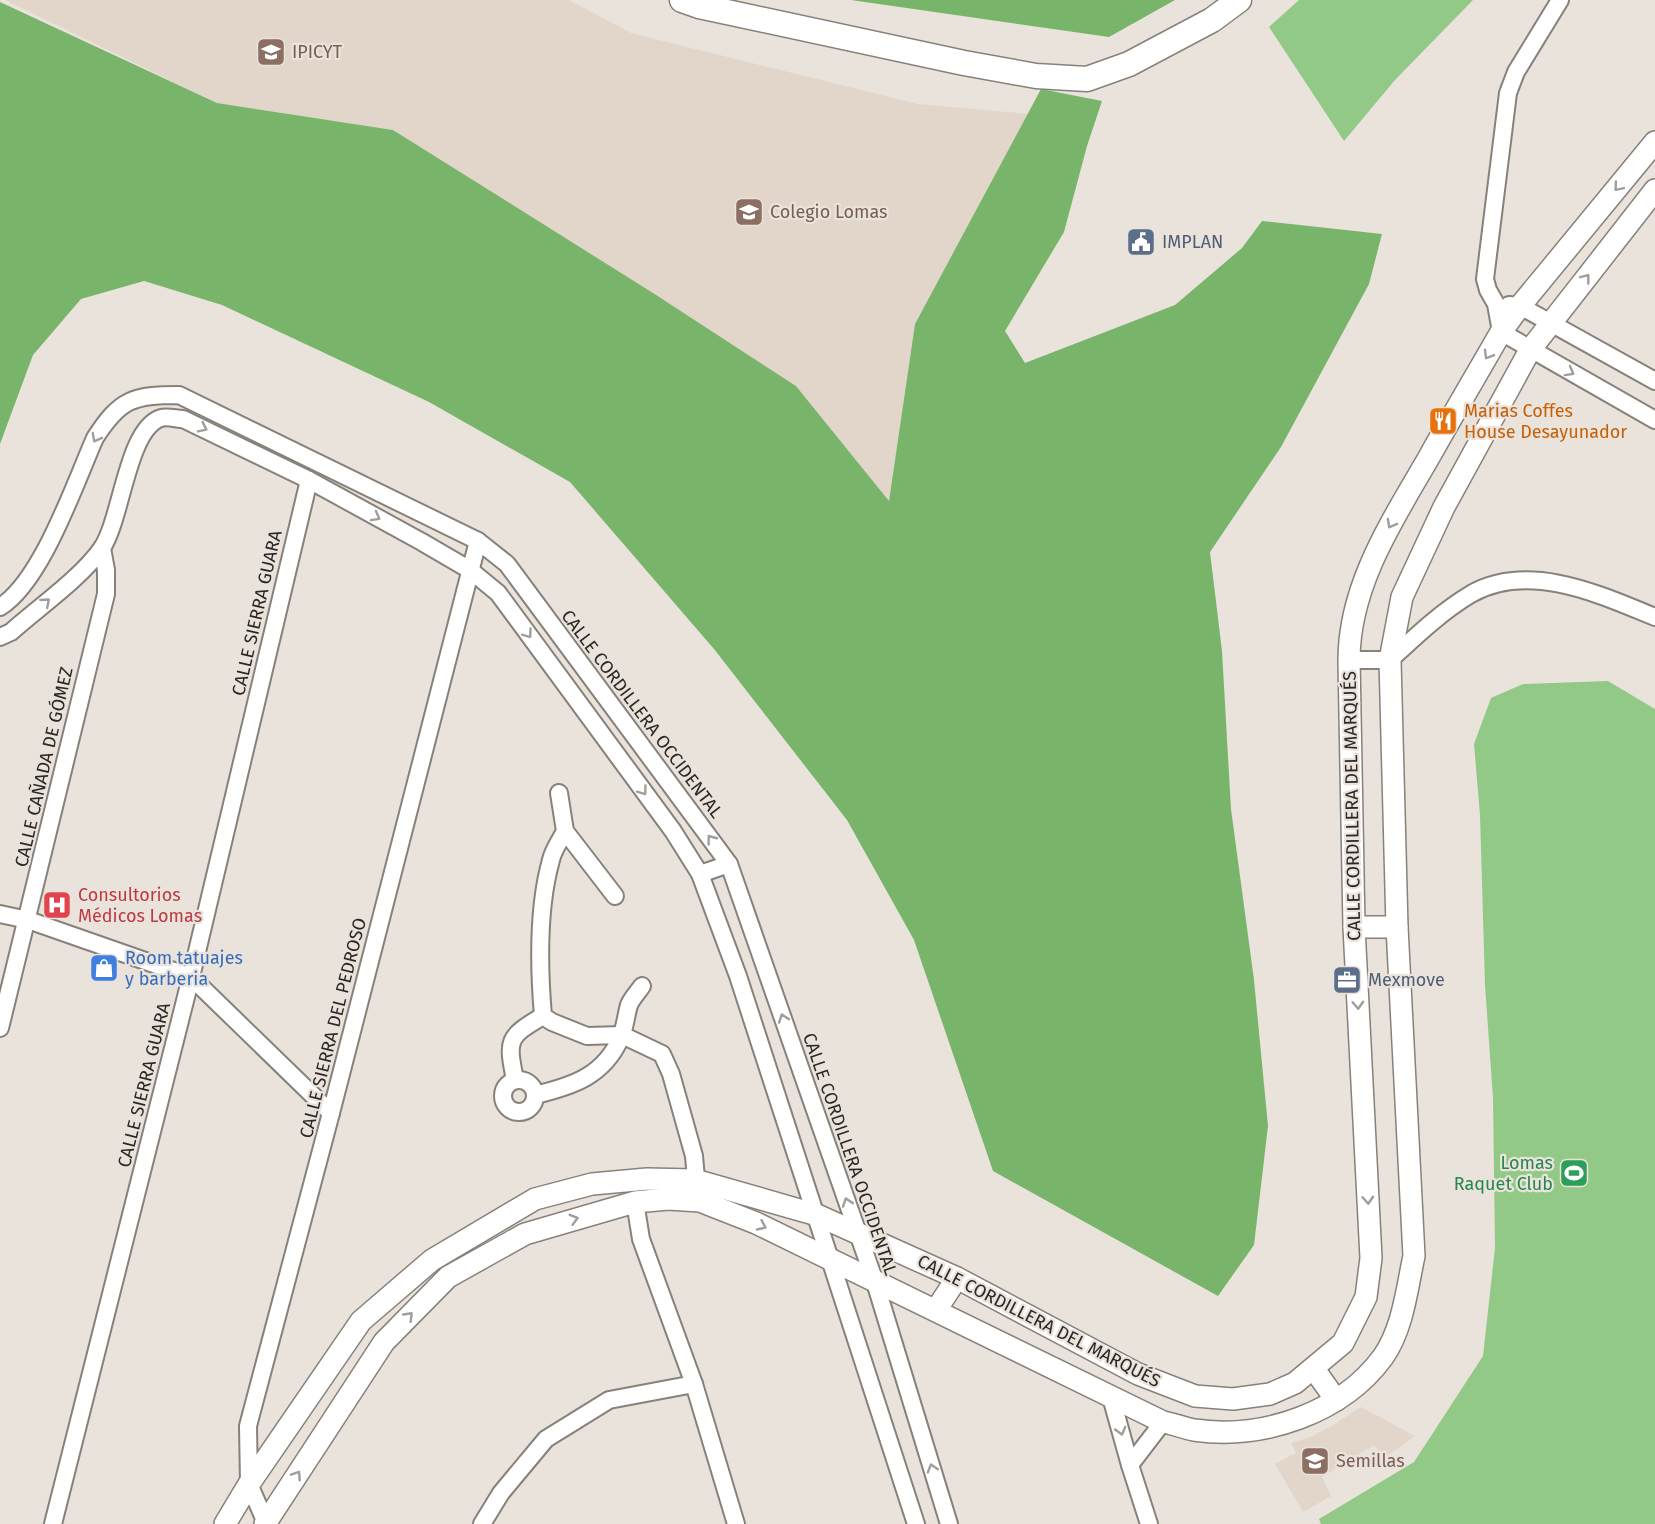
<svg xmlns="http://www.w3.org/2000/svg" width="1655" height="1524" font-family="'Fira Sans',sans-serif">
  <style>
    .built { fill: #e2d6ca }
    .green { fill: #92c987 }
    .forest { fill: #78b56b }
    .lines { fill: none; stroke-linecap: round; stroke-linejoin: round }
    .minor-casing { stroke: #87817a; stroke-width: 20 }
    .tertiary-casing { stroke: #87817a; stroke-width: 24 }
    .secondary-casing { stroke: #87817a; stroke-width: 27 }
    .minor { stroke: #fff; stroke-width: 16 }
    .tertiary { stroke: #fff; stroke-width: 21 }
    .secondary { stroke: #fff; stroke-width: 24 }
    .oneway { stroke: #9f9e9d }
    .labels { text-anchor: middle; stroke-width: 4.5; stroke-linejoin: round; paint-order: stroke }
    .education-label { font-size: 18px; fill: #785e54; stroke: #eae3dc; text-anchor: start }
    .service-label { font-size: 18px; fill: #4e5e75; stroke: #eae3dc; text-anchor: start }
    .food-label { font-size: 18px; fill: #c56008; stroke: #eae3dc; text-anchor: start }
    .street-label { font-size: 18px; fill: #2a2825; stroke: #eae3dc }
    .health-label { font-size: 18px; fill: #be3a42; stroke: #eae3dc; text-anchor: start }
    .shop-label { font-size: 18px; fill: #366cbe; stroke: #eae3dc; text-anchor: start }
    .leisure-label { font-size: 18px; fill: #27864d; stroke: #eae3dc; text-anchor: end }
  </style>
  <rect width="100%" height="100%" fill="#eae3dc"/>
  <!-- built -->
  <g class="built">
    <path d="M5 0H569L631 33 918 104 1028 114 915 324 889 501 796 386 393 130 217 103Z"/>
    <path d="M1361 1407 1415 1436 1384 1458 1374 1445 1322 1477 1331 1496 1303 1512 1275 1464 1296 1453 1291 1443 1313 1436 1333 1425Z"/>
  </g>
  <!-- green -->
  <g class="green">
    <path d="M1299 0H1473L1395 80 1344 141 1269 27Z"/>
    <path d="M1608 681 1655 709V1524H1321L1319 1519 1414 1462 1483 1356 1495 1248 1493 1098 1485 985 1480 815 1474 744 1491 698 1523 684Z"/>
  </g>
  <!-- forest -->
  <g class="forest">
    <path d="M851 0H1175L1109 37Z"/>
    <path d="M0 2 217 103 393 130 653 293 796 386 889 501 915 324 1041 89 1102 101 1087 146 1064 232 1005 331 1025 363 1175 305 1242 248 1262 221 1382 234 1369 284 1281 447 1210 552 1222 651 1231 809 1254 980 1268 1126 1254 1245 1218 1296 993 1171 914 940 847 820 714 649 570 482 429 402 222 305 144 281 81 299 33 355 0 444Z"/>
  </g>
  <g class="lines">
    <!-- minor casing -->
    <g class="minor-casing">
      <g id="minor">
        <path d="M1560 0 1516 72 1508 93 1485 279 1488 290 1496 304 1501 332 1655 420"/>
        <path d="M1509 305 1520 306 1655 381"/>
        <path d="M0 607C42 581 75 483 95 438 120 399 133 395 179 395L478 541 507 564 729 864 874 1279 949 1524"/>
        <path d="M0 637 11 632C39 607 81 578 102 548 122 518 127 429 161 418 167 416 177 419 183 419L309 480 422 542 470 570 498 593 673 831 700 874 738 976 916 1524"/>
        <path d="M1349 660H1390C1416 636 1441 612 1471 594 1529 561 1601 595 1655 617"/>
        <path d="M559 793 565 831 615 896"/>
        <path d="M565 831C560 841 553 850 551 860 538 906 539 969 543 1016L552 1022 587 1036 622 1035 662 1054 671 1074 694 1156 697 1190"/>
        <path d="M700 874 729 864"/>
        <path d="M0 914 28 920 191 977 331 1113"/>
        <path d="M0 1028 106 594V570L102 548"/>
        <path d="M515 1080C507 1040 507 1037 543 1016"/>
        <circle cx="519" cy="1096" r="16"/>
        <path d="M535 1095C573 1086 604 1076 621 1037 625 1027 626 1016 629 1005 632 998 638 992 642 986"/>
        <path d="M635 1202 641 1239 694 1384 736 1524"/>
        <path d="M1111 1397 1130 1465 1149 1524"/>
        <path d="M1130 1465 1163 1422"/>
        <path d="M266 1523 249 1484 248 1426 331 1113 478 541"/>
        <path d="M53 1524 191 977 309 480"/>
        <path d="M482 1524 501 1493 546 1439 609 1400 694 1384"/>
      </g>
    </g>
    <!-- tertiary casing -->
    <g class="tertiary-casing">
      <g id="tertiary">
        <path d="M1354 927H1397"/>
        <path d="M936 1310 957 1278"/>
        <path d="M1314 1369 1336 1400"/>
        <path d="M225 1524 249 1484 361 1321 432 1260 535 1199 592 1184 647 1179 695 1180 817 1215 957 1278 1138 1374 1195 1396 1233 1399 1270 1394 1295 1383 1343 1343 1366 1297 1371 1258 1354 927 1349 660C1349 586 1392 521 1428 459 1452 416 1477 374 1501 332L1520 306 1655 142"/>
        <path d="M265 1524 384 1342 448 1277 525 1234 635 1202 668 1199 700 1201 756 1223 1163 1422C1174 1424 1184 1428 1194 1430 1263 1440 1342 1413 1383 1357 1403 1329 1407 1288 1414 1256L1397 927 1390 660 1402 597 1444 507 1530 350 1655 190"/>
      </g>
    </g>
    <!-- secondary casing -->
    <g class="secondary-casing">
      <path id="secondary" d="M682 0 699 6 964 63 1036 76 1087 79 1129 64 1212 20 1239 0"/>
    </g>
    <!-- minor -->
    <use href="#minor" class="minor"/>
    <!-- tertiary -->
    <use href="#tertiary" class="tertiary"/>
    <!-- secondary -->
    <use href="#secondary" class="secondary"/>
  </g>
  <!-- one-way arrows -->
  <defs><path id="oneway-chevron" d="M-2-3.5L2.5 0L-2 3.5" fill="none" stroke-width="1.6" stroke-linecap="round" stroke-linejoin="round" transform="scale(1.5)"/></defs>
  <g class="oneway">
    <use href="#oneway-chevron" transform="translate(1618 187) rotate(130)"/>
    <use href="#oneway-chevron" transform="translate(1586 278) rotate(-52)"/>
    <use href="#oneway-chevron" transform="translate(1488 355) rotate(120)"/>
    <use href="#oneway-chevron" transform="translate(1570 372) rotate(29)"/>
    <use href="#oneway-chevron" transform="translate(203 428) rotate(26)"/>
    <use href="#oneway-chevron" transform="translate(96 438) rotate(118)"/>
    <use href="#oneway-chevron" transform="translate(376 517) rotate(29)"/>
    <use href="#oneway-chevron" transform="translate(1391 524) rotate(119)"/>
    <use href="#oneway-chevron" transform="translate(46 602) rotate(-41)"/>
    <use href="#oneway-chevron" transform="translate(528 634) rotate(54)"/>
    <use href="#oneway-chevron" transform="translate(643 791) rotate(54)"/>
    <use href="#oneway-chevron" transform="translate(711 839) rotate(-127)"/>
    <use href="#oneway-chevron" transform="translate(1358 1005) rotate(87)"/>
    <use href="#oneway-chevron" transform="translate(783 1018) rotate(-109)"/>
    <use href="#oneway-chevron" transform="translate(1368 1200) rotate(87)"/>
    <use href="#oneway-chevron" transform="translate(847 1202) rotate(-109)"/>
    <use href="#oneway-chevron" transform="translate(574 1219) rotate(-16)"/>
    <use href="#oneway-chevron" transform="translate(762 1226) rotate(25)"/>
    <use href="#oneway-chevron" transform="translate(409 1316) rotate(-46)"/>
    <use href="#oneway-chevron" transform="translate(1121 1431) rotate(75)"/>
    <use href="#oneway-chevron" transform="translate(932 1468) rotate(-107)"/>
    <use href="#oneway-chevron" transform="translate(297 1475) rotate(-57)"/>
  </g>
  <!-- icons -->
  <defs>
    <g id="university-square" transform="scale(1.5)"><rect x="-9" y="-9" width="18" height="18" rx="4" fill="#8d6e63" stroke="#eae3dc"/><path d="M0-5L7-2L0 1L-7-2ZM-4 1L0 2.5L4 1V4Q0 6-4 4Z" fill="#fff"/></g>
    <g id="school-square" transform="scale(1.5)"><rect x="-9" y="-9" width="18" height="18" rx="4" fill="#8d6e63" stroke="#eae3dc"/><path d="M0-5L7-2L0 1L-7-2ZM-4 1L0 2.5L4 1V4Q0 6-4 4Z" fill="#fff"/></g>
    <g id="civic-square" transform="scale(1.5)"><rect x="-9" y="-9" width="18" height="18" rx="4" fill="#5c6f8a" stroke="#eae3dc"/><path d="M-.6-6.5H3V-4.5H.6V-3L4-1V1h2V6H-6V1h2V-1L-.6-3ZM-1.2 2.5V6h2.4V2.5Z" fill="#fff"/></g>
    <g id="restaurant-square" transform="scale(1.5)"><rect x="-9" y="-9" width="18" height="18" rx="4" fill="#e8710a" stroke="#eae3dc"/><path d="M-5-6h1v4h1v-4h1v4h1v-4h1v5L-1.5 .5V6h-2V.5L-5-1ZM5-6V6H3V1.5H1.5Q1.5-4 5-6Z" fill="#fff"/></g>
    <g id="hospital-square" transform="scale(1.5)"><rect x="-9" y="-9" width="18" height="18" rx="4" fill="#e0444e" stroke="#eae3dc"/><path d="M-5-5h3v3.5h4V-5h3V5h-3V1.5h-4V5h-3Z" fill="#fff"/></g>
    <g id="shop-square" transform="scale(1.5)"><rect x="-9" y="-9" width="18" height="18" rx="4" fill="#3f7fe0" stroke="#eae3dc"/><path d="M-5-2.5h2.3a2.7 3.5 0 0 1 5.4 0H5L5.5 6h-11ZM-1.5-2.5h3a1.5 2.3 0 0 0-3 0Z" fill="#fff"/></g>
    <g id="office-square" transform="scale(1.5)"><rect x="-9" y="-9" width="18" height="18" rx="4" fill="#5c6f8a" stroke="#eae3dc"/><path d="M-6-3h4V-5.5h4V-3h4V5H-6ZM-1-4.5V-3h2v-1.5ZM-6 0V1H6V0Z" fill="#fff"/></g>
    <g id="stadium-square" transform="scale(1.5)"><rect x="-9" y="-9" width="18" height="18" rx="4" fill="#2e9e5b" stroke="#eae3dc"/><path d="M0-5a6.5 5 0 1 0 0 10a6.5 5 0 1 0 0-10ZM-3.5-1.8h7v3.6h-7Z" fill="#fff"/></g>
  </defs>
  <g fill-rule="evenodd">
    <use href="#university-square" x="271" y="52"/>
    <use href="#school-square" x="749" y="212"/>
    <use href="#civic-square" x="1141" y="242"/>
    <use href="#restaurant-square" x="1443" y="421"/>
    <use href="#hospital-square" x="57" y="905"/>
    <use href="#shop-square" x="104" y="968"/>
    <use href="#office-square" x="1347" y="980"/>
    <use href="#stadium-square" x="1574" y="1173"/>
    <use href="#school-square" x="1315" y="1461"/>
  </g>
  <g class="labels">
    <!-- education labels -->
    <g class="education-label">
      <text x="292" y="58">IPICYT</text>
      <text x="770" y="218">Colegio Lomas</text>
      <text x="1336" y="1467">Semillas</text>
    </g>
    <!-- service labels -->
    <g class="service-label">
      <text x="1162" y="248">IMPLAN</text>
      <text x="1368" y="986">Mexmove</text>
    </g>
    <!-- food labels -->
    <g class="food-label">
      <text x="1464" y="417">Marias Coffes<tspan x="1464" dy="21">House Desayunador</tspan></text>
    </g>
    <!-- street labels -->
    <g class="street-label">
      <text transform="translate(257 613) rotate(-77)" y="6">CALLE SIERRA GUARA</text>
      <text transform="translate(642 714) rotate(53)" y="6">CALLE CORDILLERA OCCIDENTAL</text>
      <text transform="translate(44 767) rotate(-77)" y="6">CALLE CAÑADA DE GÓMEZ</text>
      <text transform="translate(1352 806) rotate(-91)" y="6">CALLE CORDILLERA DEL MARQUÉS</text>
      <text transform="translate(333 1028) rotate(-76)" y="6">CALLE SIERRA DEL PEDROSO</text>
      <text transform="translate(144 1085) rotate(-76)" y="6">CALLE SIERRA GUARA</text>
      <text transform="translate(850 1154) rotate(71)" y="6">CALLE CORDILLERA OCCIDENTAL</text>
      <text transform="translate(1039 1321) rotate(27)" y="6">CALLE CORDILLERA DEL MARQUÉS</text>
    </g>
    <!-- health labels -->
    <g class="health-label">
      <text x="78" y="901">Consultorios<tspan x="78" dy="21">Médicos Lomas</tspan></text>
    </g>
    <!-- shop labels -->
    <g class="shop-label">
      <text x="125" y="964">Room tatuajes<tspan x="125" dy="21">y barberia</tspan></text>
    </g>
    <!-- leisure labels -->
    <g class="leisure-label">
      <text x="1553" y="1169">Lomas<tspan x="1553" dy="21">Raquet Club</tspan></text>
    </g>
  </g>
</svg>
